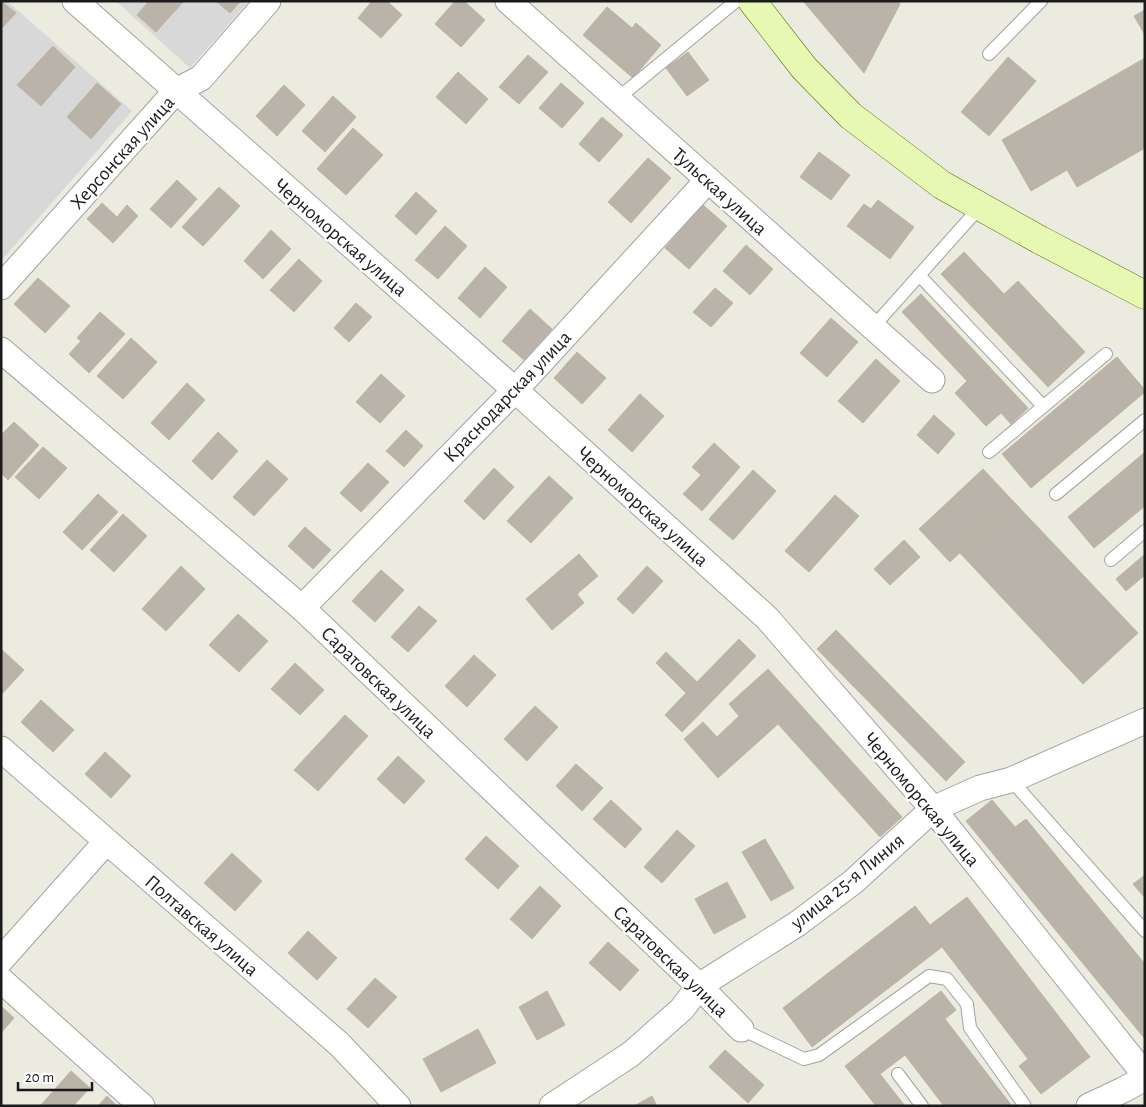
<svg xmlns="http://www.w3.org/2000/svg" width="1146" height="1107" font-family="'Alegreya Sans',sans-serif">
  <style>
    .residential { fill: #d9d8d8 }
    .building { fill: #b9b3aa; stroke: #beb4a3 }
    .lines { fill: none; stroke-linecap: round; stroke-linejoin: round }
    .lane-casing { stroke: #a2a2a2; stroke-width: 14 }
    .street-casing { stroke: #a2a2a2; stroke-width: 27 }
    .secondary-casing { stroke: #4f6d06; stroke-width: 29 }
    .lane { stroke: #fff; stroke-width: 12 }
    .street { stroke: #fff; stroke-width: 25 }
    .secondary { stroke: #e7f8b3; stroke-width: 28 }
    .labels { text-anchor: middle; stroke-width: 4.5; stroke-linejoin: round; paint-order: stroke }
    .street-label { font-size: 20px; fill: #1b1b1b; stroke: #fff }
  </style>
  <rect width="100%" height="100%" fill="#ecebe0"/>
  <!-- residential -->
  <g class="residential">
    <path d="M1 1H7L132 111 1 261Z"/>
    <path d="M116 1H249L190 68Z"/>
  </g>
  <!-- building -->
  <g class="building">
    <path d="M1 1 16 13 1 29Z"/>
    <path d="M149 1H184L156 32 137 15Z"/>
    <path d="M216 1H241L230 13Z"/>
    <path d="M372 1H387L402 15 381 38 358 18Z"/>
    <path d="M455 1H464L485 20 461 47 435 24Z"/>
    <path d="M803 1H898L900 4 864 73Z"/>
    <path d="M607 7 632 28 636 23 661 45 633 78 583 35Z"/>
    <path d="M1145 10V35L1134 16Z"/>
    <path d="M53 46 75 67 41 106 17 85Z"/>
    <path d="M688 52 709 80 687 96 666 68Z"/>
    <path d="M528 55 548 72 519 104 499 87Z"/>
    <path d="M1008 57 1036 81 989 136 961 112Z"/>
    <path d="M1145 58V148L1077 187 1067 170 1031 191 1002 140Z"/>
    <path d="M458 72 488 99 466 124 436 97Z"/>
    <path d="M97 83 121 104 91 139 67 117Z"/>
    <path d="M561 83 584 103 562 128 539 108Z"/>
    <path d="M284 85 305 105 277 136 256 116Z"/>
    <path d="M333 96 356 117 325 152 302 131Z"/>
    <path d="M602 117 623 135 599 162 579 144Z"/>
    <path d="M353 128 383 155 346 195 317 169Z"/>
    <path d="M819 152 850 175 831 200 800 177Z"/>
    <path d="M648 158 671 178 631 223 608 202Z"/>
    <path d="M177 180 197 199 171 228 150 209Z"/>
    <path d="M219 187 240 206 203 246 182 227Z"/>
    <path d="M416 192 437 211 416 235 395 216Z"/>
    <path d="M878 200 914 227 890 259 847 226 864 204 871 209Z"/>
    <path d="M102 203 117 217 127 205 138 216 113 243 87 219Z"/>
    <path d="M703 205 727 226 689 269 665 248Z"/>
    <path d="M445 226 467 246 438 279 415 260Z"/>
    <path d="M271 230 291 249 263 279 244 261Z"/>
    <path d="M746 245 773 269 750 295 723 271Z"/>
    <path d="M964 252 1004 294 1018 281 1085 352 1048 387 941 274Z"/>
    <path d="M299 259 322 281 294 312 270 290Z"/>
    <path d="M485 267 507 287 480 318 458 298Z"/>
    <path d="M38 278 70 306 45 333 14 304Z"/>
    <path d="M715 288 733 303 711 327 693 312Z"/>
    <path d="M921 294 1028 408 1011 424 1001 413 986 426 955 393 967 381 902 312Z"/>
    <path d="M356 303 372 317 349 342 334 328Z"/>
    <path d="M530 309 552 329 524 360 502 341Z"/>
    <path d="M100 312 125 334 89 373 69 354 81 341 77 338Z"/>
    <path d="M831 318 858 342 827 377 800 353Z"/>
    <path d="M131 338 157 362 123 399 97 376Z"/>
    <path d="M577 352 606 378 582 404 554 378Z"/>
    <path d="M1117 357 1145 390V392L1031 488 1002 454Z"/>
    <path d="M876 359 900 381 863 423 838 401Z"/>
    <path d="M381 374 405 396 380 423 356 402Z"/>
    <path d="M187 383 205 400 169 440 151 423Z"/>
    <path d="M640 394 664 416 632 452 608 430Z"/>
    <path d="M934 415 955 434 938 454 917 435Z"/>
    <path d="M14 422 39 445 8 480 1 473V435Z"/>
    <path d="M406 430 423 446 404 467 386 451Z"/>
    <path d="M218 432 238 451 212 480 192 461Z"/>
    <path d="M714 443 740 467 702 511 683 494 701 475 692 467Z"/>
    <path d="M43 447 67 468 39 499 15 477Z"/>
    <path d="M1145 452V506L1094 548 1068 517Z"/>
    <path d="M267 460 288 479 254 516 233 497Z"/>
    <path d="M368 463 389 482 361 512 340 493Z"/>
    <path d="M494 468 514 487 484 520 464 501Z"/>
    <path d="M983 469 1014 502 950 562 919 529Z"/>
    <path d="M753 470 776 491 733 540 709 519Z"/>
    <path d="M549 476 573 498 531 543 507 521Z"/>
    <path d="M98 494 118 512 82 550 63 532Z"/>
    <path d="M835 495 859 516 809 572 785 551Z"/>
    <path d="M1014 502 1138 633 1083 684 960 553Z"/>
    <path d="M123 514 147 536 114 572 90 550Z"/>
    <path d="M305 527 331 550 313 569 288 546Z"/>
    <path d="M904 540 920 557 890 585 874 569Z"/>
    <path d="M579 554 598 576 577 594 584 603 552 630 526 599Z"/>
    <path d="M1145 554V575L1126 591 1116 579Z"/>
    <path d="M181 566 205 589 166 631 142 609Z"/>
    <path d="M647 566 663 581 633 614 617 599Z"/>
    <path d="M381 570 404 590 375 622 352 601Z"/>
    <path d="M419 606 437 621 408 652 391 637Z"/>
    <path d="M238 614 268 641 239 672 209 645Z"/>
    <path d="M836 630 965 762 946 781 817 649Z"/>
    <path d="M739 639 756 656 682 732 665 715 686 693 656 663 666 652 697 682Z"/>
    <path d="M1 649 24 670 1 695Z"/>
    <path d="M474 655 496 675 467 707 445 686Z"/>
    <path d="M295 663 324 690 300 715 271 689Z"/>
    <path d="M768 669 902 817 880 837 778 724 718 778 684 739 703 722 717 737 739 716 729 704Z"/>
    <path d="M41 700 74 730 53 752 21 722Z"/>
    <path d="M535 706 558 727 527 761 504 739Z"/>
    <path d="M345 715 368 736 318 791 294 770Z"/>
    <path d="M105 752 131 776 111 798 85 774Z"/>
    <path d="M398 756 425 781 404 804 377 779Z"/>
    <path d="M576 764 603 788 582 811 556 786Z"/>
    <path d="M611 800 642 829 625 848 593 819Z"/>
    <path d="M992 800 1015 827 1026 819 1145 964V1039L966 821Z"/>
    <path d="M677 830 695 846 662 883 644 867Z"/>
    <path d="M486 836 519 866 498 889 465 859Z"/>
    <path d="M765 839 794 888 771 901 742 852Z"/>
    <path d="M232 853 262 881 235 911 204 883Z"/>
    <path d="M1145 875V898L1133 884Z"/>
    <path d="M727 882 746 917 714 934 695 899Z"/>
    <path d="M540 886 561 906 532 939 510 919Z"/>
    <path d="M967 897 1090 1057 1041 1094 1019 1066 1028 1059 942 947 812 1047 783 1008 915 906 930 925Z"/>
    <path d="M308 931 337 958 317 980 288 953Z"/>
    <path d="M608 942 639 970 620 991 589 963Z"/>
    <path d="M375 978 397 997 368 1028 347 1009Z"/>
    <path d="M547 991 565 1025 537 1040 519 1007Z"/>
    <path d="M941 991 956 1010 945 1019 1012 1106H944L905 1055 880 1074 905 1106H876L845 1066Z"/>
    <path d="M1 1006 14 1018 1 1033Z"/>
    <path d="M478 1029 496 1063 441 1092 423 1059Z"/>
    <path d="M725 1050 764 1085 748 1103 709 1067Z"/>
    <path d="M71 1071 90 1088 73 1106H40Z"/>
    <path d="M107 1096 117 1106H98Z"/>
    <path d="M652 1096 657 1106H634Z"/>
  </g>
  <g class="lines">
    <!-- lane casing -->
    <g class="lane-casing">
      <g id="lane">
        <path d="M989 54 1041 1"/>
        <path d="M617 99 736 1"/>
        <path d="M919 275 1043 406"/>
        <path d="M873 327 980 207"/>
        <path d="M989 452 1106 354"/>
        <path d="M1056 494 1145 420"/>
        <path d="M1111 560 1145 531"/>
        <path d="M1011 780 1145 931"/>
        <path d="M741 1029 804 1059 819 1055 929 976 947 979 967 1004 970 1028 1025 1106"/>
        <path d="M898 1074 922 1106"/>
      </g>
    </g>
    <!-- street casing -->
    <g class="street-casing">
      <g id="street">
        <path d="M75 1 515 390 767 618 933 809 1145 1075"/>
        <path d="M508 1 932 380"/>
        <path d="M1 287 176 91 201 78 268 1"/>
        <path d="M1 350 302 608 699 986 741 1029"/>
        <path d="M302 608 515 390 708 180"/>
        <path d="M1 749 339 1044 398 1106"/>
        <path d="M1 960 106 842"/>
        <path d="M1 980 142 1106"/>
        <path d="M552 1106 631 1054 682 1009 699 986 797 924 853 882 933 809 980 788 1011 780 1145 721"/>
        <path d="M1089 1106 1123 1090 1145 1078"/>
      </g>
    </g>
    <!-- secondary casing -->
    <g class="secondary-casing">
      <path id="secondary" d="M752 1 804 68 851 116 942 185 1040 240 1145 295"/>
    </g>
    <!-- lane -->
    <use href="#lane" class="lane"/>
    <!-- street -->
    <use href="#street" class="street"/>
    <!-- secondary -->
    <use href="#secondary" class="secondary"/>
  </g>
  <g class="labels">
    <!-- street labels -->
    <g class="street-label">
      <text transform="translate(122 152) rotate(-48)" y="7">Херсонская улица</text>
      <text transform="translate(720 191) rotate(42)" y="7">Тульская улица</text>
      <text transform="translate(341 237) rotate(41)" y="7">Черноморская улица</text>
      <text transform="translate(507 396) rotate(-46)" y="7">Краснодарская улица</text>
      <text transform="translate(643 506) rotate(42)" y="7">Черноморская улица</text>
      <text transform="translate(379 682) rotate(44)" y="7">Саратовская улица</text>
      <text transform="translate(922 799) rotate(50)" y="7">Черноморская улица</text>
      <text transform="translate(847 881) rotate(-39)" y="7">улица 25-я Линия</text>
      <text transform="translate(202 925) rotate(41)" y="7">Полтавская улица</text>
      <text transform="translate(671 961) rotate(44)" y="7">Саратовская улица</text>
    </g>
  </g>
  <!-- border -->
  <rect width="1146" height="1107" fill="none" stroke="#1b1b1b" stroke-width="5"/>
  <!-- scale -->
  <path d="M18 1082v8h74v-8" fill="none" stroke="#1b1b1b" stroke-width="2.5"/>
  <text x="25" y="1082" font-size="15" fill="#1b1b1b" stroke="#ffffff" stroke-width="4" paint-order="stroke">20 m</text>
</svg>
